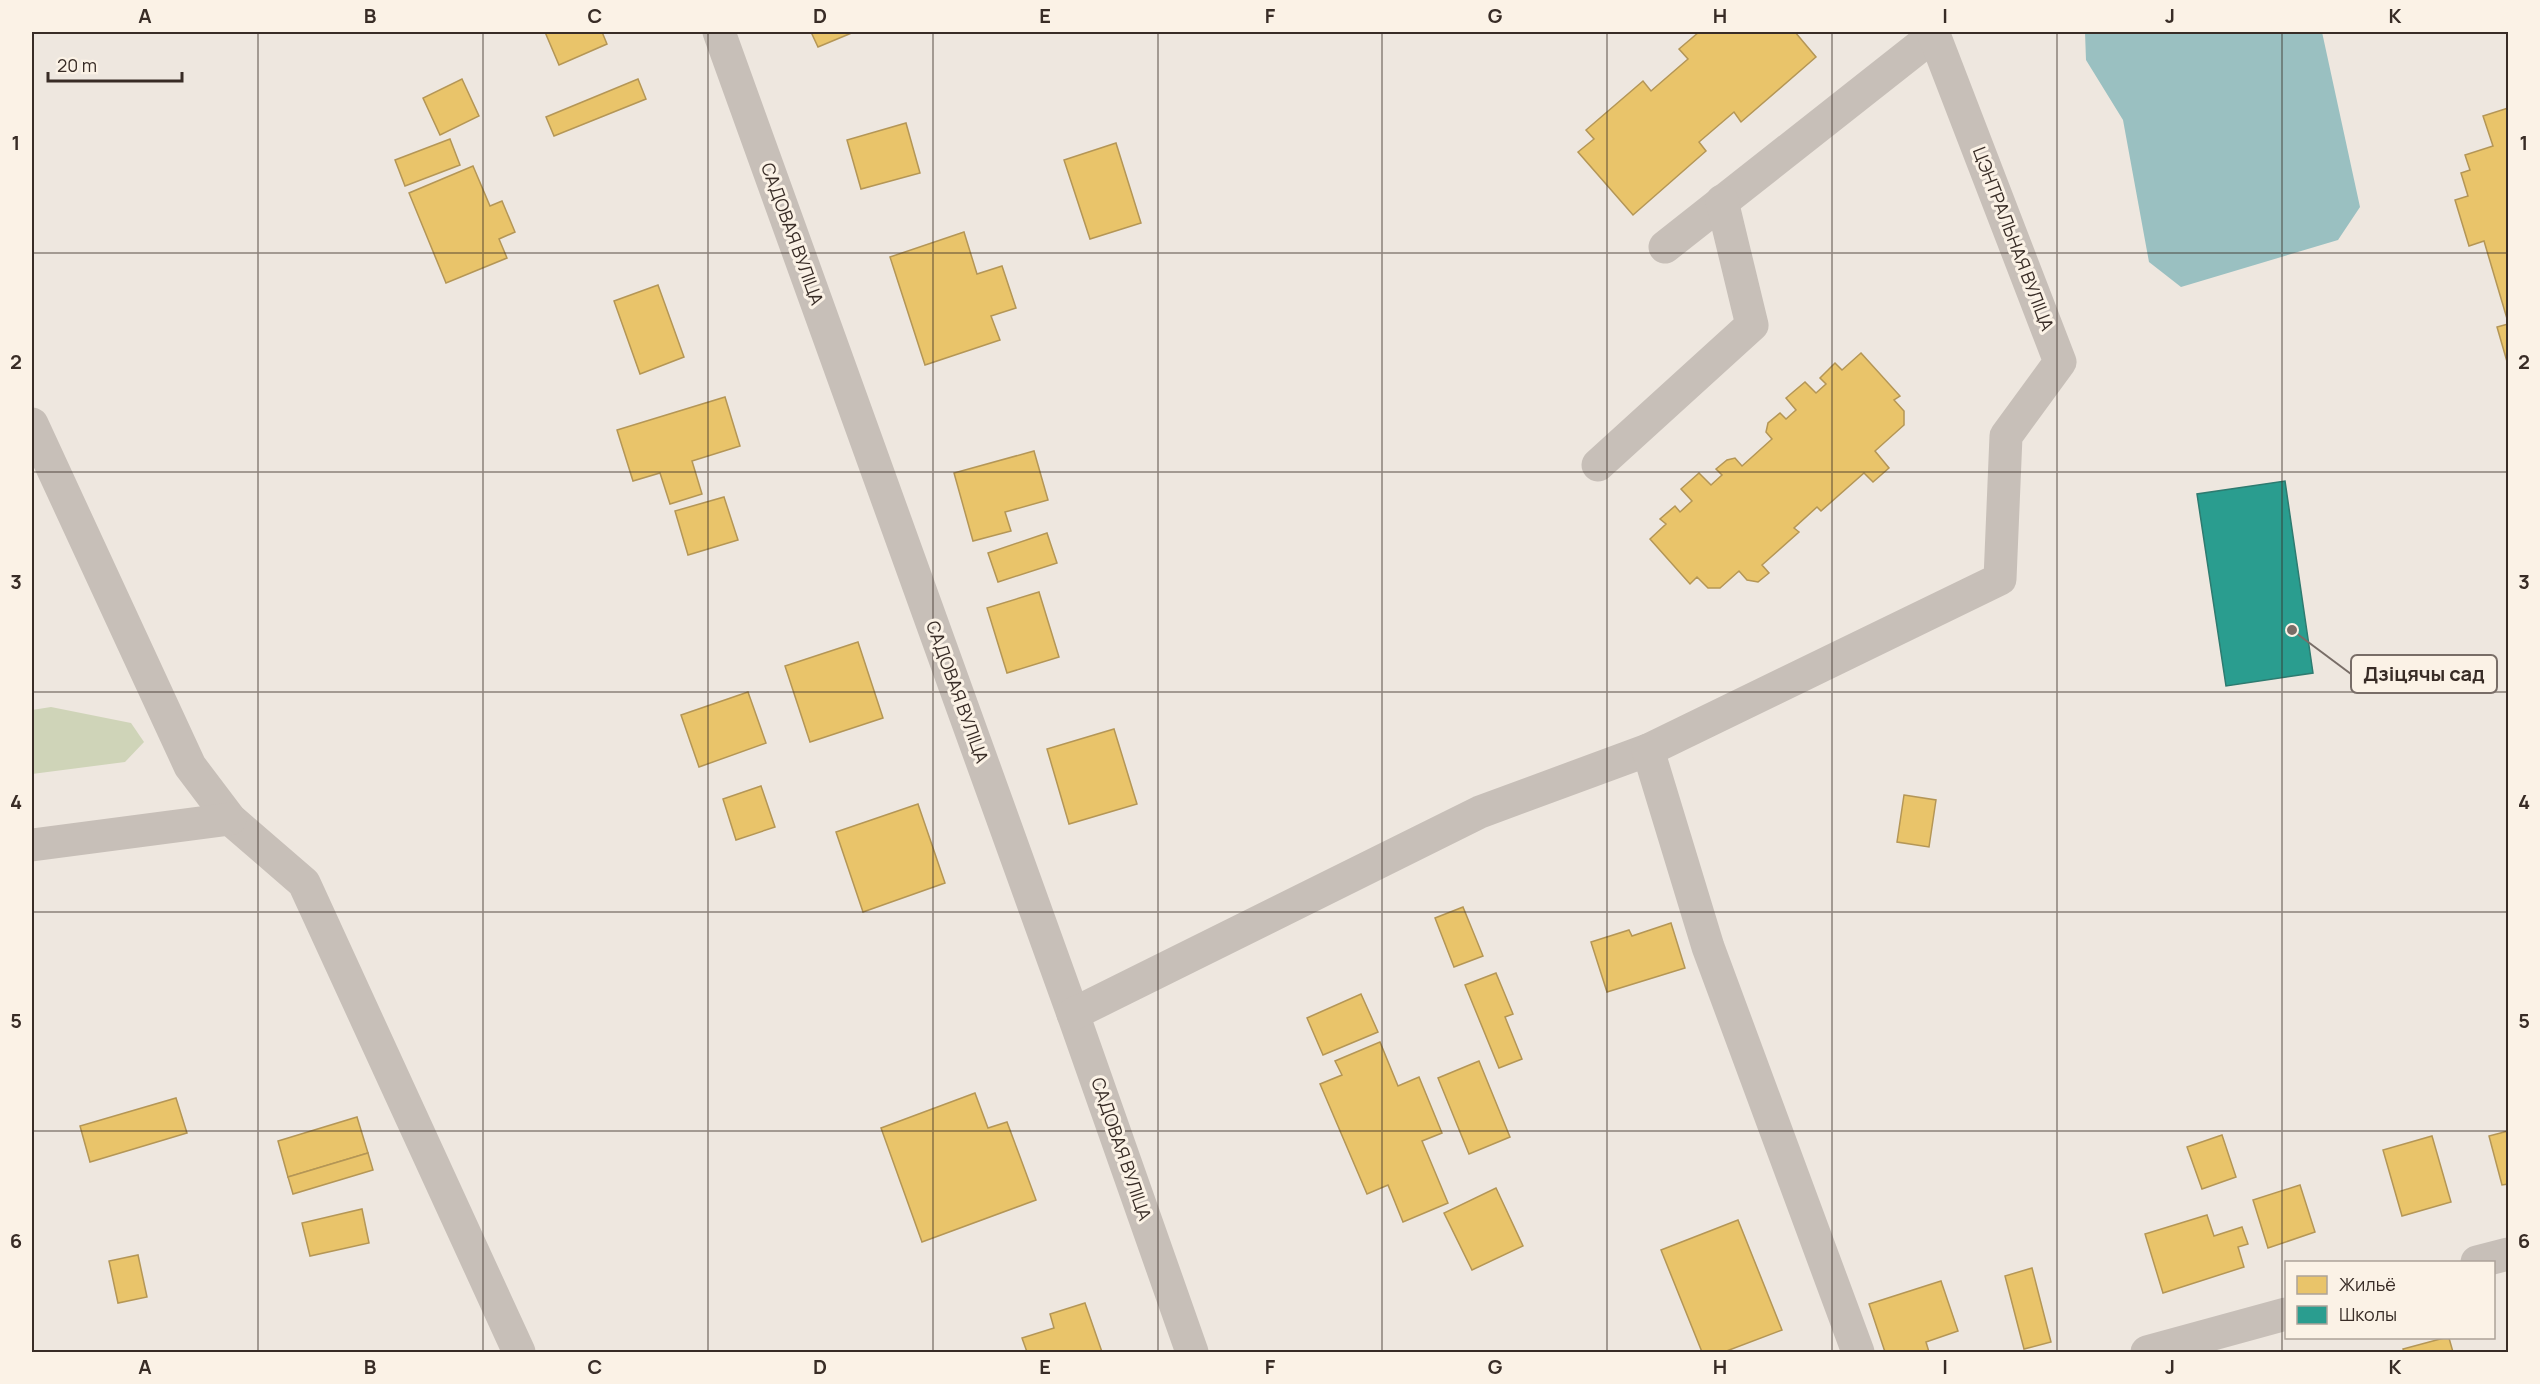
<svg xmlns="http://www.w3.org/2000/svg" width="2540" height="1384" font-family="Manrope,sans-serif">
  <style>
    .green { fill: #cfd4b8 }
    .water { fill: #9ac0c1 }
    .homes { fill: #e9c46a; stroke: #b49656; stroke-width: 1.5 }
    .schools { fill: #2a9d8f; stroke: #2e7b70; stroke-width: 1.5 }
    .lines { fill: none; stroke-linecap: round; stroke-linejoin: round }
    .minor { stroke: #c7bfb8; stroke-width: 33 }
    .grid { fill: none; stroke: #382c26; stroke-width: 1.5; stroke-opacity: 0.55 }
    .labels { text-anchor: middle; stroke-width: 6; stroke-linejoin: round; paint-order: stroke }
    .street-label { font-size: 18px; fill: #382c26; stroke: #fbf2e6 }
    .leader { fill: none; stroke: #786d67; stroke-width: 2 }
    .callout-dot { fill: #786d67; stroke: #fbf2e6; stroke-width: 2 }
    .callout { fill: #fbf2e6; stroke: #786d67; stroke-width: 2 }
    .callout-label { font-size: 20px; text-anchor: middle; font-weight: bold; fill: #382c26 }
    .neatline { fill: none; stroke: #382c26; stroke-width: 2 }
    .grid-label { font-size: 20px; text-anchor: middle; font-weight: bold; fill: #382c26 }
  </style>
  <rect width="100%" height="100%" fill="#eee7df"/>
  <!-- green -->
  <path class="green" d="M51 707 131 723 144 742 125 762 32 774V710Z"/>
  <!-- water -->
  <path class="water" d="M2085 32H2322L2360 207 2338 240 2181 287 2149 262 2123 120 2086 60Z"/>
  <!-- homes -->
  <g class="homes">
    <path d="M545 32H602L607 44 559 65Z"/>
    <path d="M811 32H854L818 47Z"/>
    <path d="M1699 32H1795L1816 57 1741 122 1734 112 1699 142 1706 151 1633 215 1578 152 1594 139 1586 130 1643 81 1651 91 1688 59 1679 49Z"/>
    <path d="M462 79 479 116 440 135 423 98Z"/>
    <path d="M638 79 646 99 554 136 546 117Z"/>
    <path d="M2508 108V322L2484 241 2469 246 2455 200 2468 196 2461 173 2470 170 2465 155 2493 146 2483 116Z"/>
    <path d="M906 123 920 173 861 189 847 140Z"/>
    <path d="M450 139 460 165 405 186 395 160Z"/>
    <path d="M1116 143 1141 223 1090 239 1064 160Z"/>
    <path d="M473 166 490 206 502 201 515 232 499 239 507 258 446 283 409 193Z"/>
    <path d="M964 232 977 274 1002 266 1016 308 991 316 1000 340 925 365 890 257Z"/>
    <path d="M658 285 684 357 640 374 614 301Z"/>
    <path d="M2508 324V365L2497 327Z"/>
    <path d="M1861 353 1900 396 1894 400 1904 411V425L1875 451 1889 468 1873 482 1864 473 1821 511 1817 507 1794 528 1799 532 1762 565 1769 573 1758 582 1747 580 1739 571 1720 588H1708L1697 577 1690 584 1650 539 1666 524 1660 519 1675 506 1680 512 1692 501 1681 489 1699 473 1711 485 1722 475 1716 469 1727 460 1735 458 1742 466 1772 439 1766 432 1768 423 1780 413 1786 419 1796 410 1786 398 1805 382 1816 393 1826 384 1820 378 1835 363 1842 370Z"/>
    <path d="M725 397 740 446 692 461 702 494 670 504 660 473 633 481 617 430Z"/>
    <path d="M1034 451 1048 500 1005 512 1011 531 973 541 954 473Z"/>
    <path d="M724 497 738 540 688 555 675 511Z"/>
    <path d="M1047 533 1057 563 998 582 988 553Z"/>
    <path d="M1039 592 1059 657 1007 673 987 608Z"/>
    <path d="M858 642 883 718 810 742 785 666Z"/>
    <path d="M748 692 766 743 699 767 681 715Z"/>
    <path d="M1114 729 1137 804 1069 824 1047 749Z"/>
    <path d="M761 786 775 827 736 840 723 799Z"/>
    <path d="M1904 795 1936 800 1929 847 1897 842Z"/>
    <path d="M918 804 945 883 863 912 836 832Z"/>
    <path d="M1463 907 1483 956 1454 967 1435 918Z"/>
    <path d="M1671 923 1685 968 1607 992 1591 942 1629 930 1632 936Z"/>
    <path d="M1496 973 1513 1014 1505 1017 1522 1059 1499 1068 1465 985Z"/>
    <path d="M1361 994 1378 1032 1323 1055 1307 1018Z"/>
    <path d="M1380 1042 1398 1086 1419 1077 1442 1133 1422 1141 1448 1203 1403 1222 1388 1185 1367 1194 1320 1084 1342 1075 1335 1061Z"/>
    <path d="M1479 1061 1510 1137 1469 1154 1438 1078Z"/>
    <path d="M975 1093 988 1128 1007 1122 1036 1200 922 1242 881 1128Z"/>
    <path d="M176 1098 187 1133 90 1162 80 1126Z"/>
    <path d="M357 1117 368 1153 288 1177 278 1141Z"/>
    <path d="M2508 1131V1184L2502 1185 2489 1136Z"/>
    <path d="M2222 1135 2236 1177 2202 1189 2187 1147Z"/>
    <path d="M2432 1136 2451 1202 2402 1216 2383 1150Z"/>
    <path d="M368 1153 373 1170 293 1194 288 1177Z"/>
    <path d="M2300 1185 2315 1232 2268 1248 2253 1200Z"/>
    <path d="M1496 1188 1523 1246 1472 1270 1444 1213Z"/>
    <path d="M362 1209 369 1243 310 1256 302 1223Z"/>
    <path d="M2207 1215 2214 1236 2242 1227 2248 1244 2238 1247 2244 1267 2163 1293 2145 1234Z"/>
    <path d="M1738 1220 1782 1330 1724 1352H1702L1661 1250Z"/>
    <path d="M138 1255 147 1297 118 1303 109 1261Z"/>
    <path d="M2032 1268 2051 1342 2024 1349 2005 1276Z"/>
    <path d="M1941 1281 1958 1331 1926 1342 1929 1352H1885L1869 1304Z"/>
    <path d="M1085 1303 1102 1352H1027L1022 1338 1054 1328 1050 1314Z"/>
    <path d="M2444 1338H2449L2453 1352H2404L2403 1349Z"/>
  </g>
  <!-- schools -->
  <path class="schools" d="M2285 481 2313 673 2226 686 2197 494Z"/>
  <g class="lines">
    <!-- minor -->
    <g class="minor">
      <path d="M719 32 1073 1014 1192 1352"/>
      <path d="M1665 247 1934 35"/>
      <path d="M32 424 190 766 230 819 304 883 519 1352"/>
      <path d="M1598 465 1752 325 1722 201"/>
      <path d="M32 845 230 819"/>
      <path d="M1073 1014 1480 812 1648 750"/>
      <path d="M2477 1262 2508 1254"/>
      <path d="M1858 1352 1708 947 1648 750 2000 579 2006 436 2060 362 1933 32"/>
      <path d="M2147 1352 2286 1314"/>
    </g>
  </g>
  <!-- grid -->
  <path class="grid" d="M258 32V1352M483 32V1352M708 32V1352M933 32V1352M1158 32V1352M1382 32V1352M1607 32V1352M1832 32V1352M2057 32V1352M2282 32V1352M32 253H2508M32 472H2508M32 692H2508M32 912H2508M32 1131H2508"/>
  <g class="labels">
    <!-- street labels -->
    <g class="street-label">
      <text transform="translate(792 234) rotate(70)" y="6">САДОВАЯ ВУЛІЦА</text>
      <text transform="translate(2013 239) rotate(69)" y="6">ЦЭНТРАЛЬНАЯ ВУЛІЦА</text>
      <text transform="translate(957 692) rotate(70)" y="6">САДОВАЯ ВУЛІЦА</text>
      <text transform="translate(1121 1149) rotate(71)" y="6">САДОВАЯ ВУЛІЦА</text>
    </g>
  </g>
  <!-- callouts -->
  <path class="leader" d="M2292 630L2351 674"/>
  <circle class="callout-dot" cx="2292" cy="630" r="6"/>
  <rect class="callout" x="2351" y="655" width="146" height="38" rx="6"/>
  <g class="callout-label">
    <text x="2424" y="681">Дзіцячы сад</text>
  </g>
  <!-- border -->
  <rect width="2540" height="1384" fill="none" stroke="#fbf2e6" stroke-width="66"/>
  <!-- legend -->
  <rect x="2285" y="1261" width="210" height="78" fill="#fbf2e6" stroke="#ada399" stroke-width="1.5"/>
  <rect x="2297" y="1276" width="30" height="18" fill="#e9c46a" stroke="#ada399" stroke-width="1.5"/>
  <text x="2339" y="1291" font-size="18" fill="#382c26">Жильё</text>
  <rect x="2297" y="1306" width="30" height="18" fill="#2a9d8f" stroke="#ada399" stroke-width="1.5"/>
  <text x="2339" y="1321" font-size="18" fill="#382c26">Школы</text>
  <!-- scale -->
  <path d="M48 72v9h134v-9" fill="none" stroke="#382c26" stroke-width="3"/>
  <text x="57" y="72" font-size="18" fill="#382c26" stroke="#fbf2e6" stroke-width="4.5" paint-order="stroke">20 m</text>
  <rect x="33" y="33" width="2474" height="1318" class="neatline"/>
  <g class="grid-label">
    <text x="145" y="23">A</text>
    <text x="370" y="23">B</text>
    <text x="595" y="23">C</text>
    <text x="820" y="23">D</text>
    <text x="1045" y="23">E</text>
    <text x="1270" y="23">F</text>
    <text x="1495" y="23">G</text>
    <text x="1720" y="23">H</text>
    <text x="1945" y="23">I</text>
    <text x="2170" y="23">J</text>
    <text x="2395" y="23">K</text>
    <text x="16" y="150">1</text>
    <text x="2524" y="150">1</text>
    <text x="16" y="369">2</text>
    <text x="2524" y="369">2</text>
    <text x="16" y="589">3</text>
    <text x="2524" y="589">3</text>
    <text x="16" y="809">4</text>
    <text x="2524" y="809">4</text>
    <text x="16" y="1028">5</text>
    <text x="2524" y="1028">5</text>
    <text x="16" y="1248">6</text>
    <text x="2524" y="1248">6</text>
    <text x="145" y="1374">A</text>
    <text x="370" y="1374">B</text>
    <text x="595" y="1374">C</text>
    <text x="820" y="1374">D</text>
    <text x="1045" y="1374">E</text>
    <text x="1270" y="1374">F</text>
    <text x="1495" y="1374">G</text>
    <text x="1720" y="1374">H</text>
    <text x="1945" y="1374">I</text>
    <text x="2170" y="1374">J</text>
    <text x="2395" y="1374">K</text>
  </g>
</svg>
